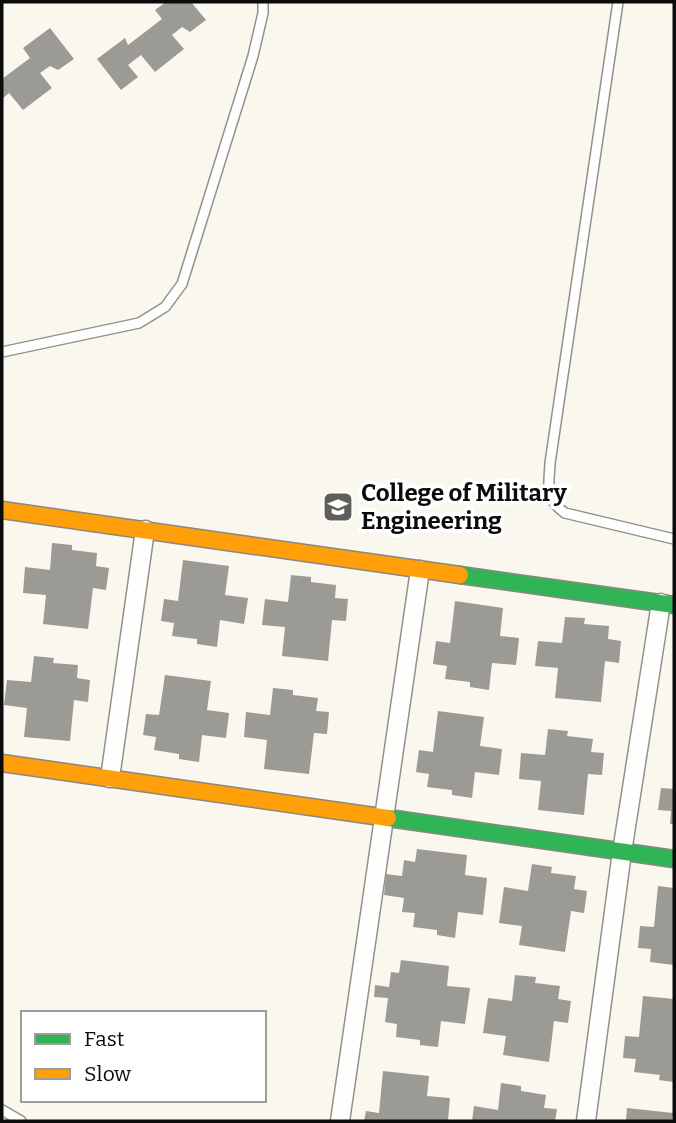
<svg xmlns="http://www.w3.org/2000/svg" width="676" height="1123" font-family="Bitter,serif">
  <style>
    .building { fill: #9c9a95 }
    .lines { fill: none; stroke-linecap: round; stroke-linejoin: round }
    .lane-casing { stroke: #93918d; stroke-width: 12 }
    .street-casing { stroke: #93918d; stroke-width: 21 }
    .fast-casing { stroke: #898884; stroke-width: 19 }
    .slow-casing { stroke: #898884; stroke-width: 19 }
    .lane { stroke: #fefefc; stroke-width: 9 }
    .street { stroke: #fefefc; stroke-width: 18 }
    .fast { stroke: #30b455; stroke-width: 16 }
    .slow { stroke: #ff9f0a; stroke-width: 16 }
    .labels { text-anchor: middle; stroke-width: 7; stroke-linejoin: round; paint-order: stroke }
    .poi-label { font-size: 24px; font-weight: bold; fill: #0b0b0b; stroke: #fff; text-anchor: start }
  </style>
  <rect width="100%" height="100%" fill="#faf7ee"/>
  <!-- building -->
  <g class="building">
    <path d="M166 2H191L206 20 190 32 182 27 172 35 184 49 155 72 141 55 128 65 138 77 121 90 97 59 125 38 128 45 162 19 155 10Z"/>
    <path d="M50 28 74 59 58 70 50 66 40 73 52 88 23 110 9 93 2 99V79L30 58 23 48Z"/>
    <path d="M52 543 72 545V550L97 553 96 566 109 568 106 590 93 588 88 629 43 624 46 595 23 593 25 567 50 570Z"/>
    <path d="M183 560 229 566 225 595 248 598 244 624 220 620 217 647 197 644V639L172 636 174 623 161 621 164 599 178 601Z"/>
    <path d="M291 575 311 577V582L336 585 335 598 348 599 346 621 332 620 328 661 282 656 285 627 262 625 265 599 288 602Z"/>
    <path d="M455 601 503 608 500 636 519 638 516 665 492 663 489 690 470 687V682L445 679 447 666 433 664 436 641 450 643Z"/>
    <path d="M565 617 585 618 584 624 609 626 608 639 621 641 619 663 605 661 601 702 555 698 558 668 535 666 538 641 562 643Z"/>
    <path d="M34 656 54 658 53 663 78 665 77 678 90 680 88 702 74 700 70 741 24 737 27 708 4 705 7 680 31 682Z"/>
    <path d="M165 675 211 681 207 710 229 713 226 738 202 735 199 762 179 759V754L154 750 156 737 143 735 146 714 159 715Z"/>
    <path d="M273 688 293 690V695L318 698 316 711 329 712 327 734 314 733 309 774 264 769 267 740 244 737 246 712 270 715Z"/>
    <path d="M438 711 484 717 480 746 502 749 499 775 475 772 472 798 452 795V790L427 787 429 774 416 772 419 750 433 752Z"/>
    <path d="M548 729 568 731 567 736 593 739 591 752 604 753 602 775 588 774 584 815 538 810 541 781 519 779 521 753 545 755Z"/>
    <path d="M661 788 674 789V824H670L671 811 658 810Z"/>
    <path d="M417 849 467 855 465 875 487 878 483 915 458 912 455 938 437 935V930L413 927 415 913 402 912 404 898 384 895 386 874 402 876 404 860 415 862Z"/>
    <path d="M532 864 552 867 551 873 576 876 574 889 587 891 584 913 571 911 565 952 519 945 522 926 499 923 504 887 528 891Z"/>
    <path d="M658 886 674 888V965L650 962 651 949 638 948 640 926 654 927Z"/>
    <path d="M401 960 449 966 447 986 470 988 465 1024 441 1021 438 1047 420 1045V1040L396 1037 397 1024 385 1022 388 998 374 997 375 985 389 987 391 972 399 973Z"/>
    <path d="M515 975 536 977 535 983 560 986 558 999 571 1001 568 1023 554 1021 549 1062 503 1055 506 1036 483 1033 488 998 512 1001Z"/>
    <path d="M643 996 674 999V1082L659 1080 660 1075 634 1072 636 1059 623 1058 625 1036 639 1037Z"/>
    <path d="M383 1071 429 1076 427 1096 450 1098 448 1121H364L366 1111 379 1113Z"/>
    <path d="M501 1083 521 1086V1091L546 1095 544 1108 557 1109 555 1121H472L474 1106 498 1110Z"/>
    <path d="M627 1108 673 1113 672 1121H626Z"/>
  </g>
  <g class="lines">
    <!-- lane casing -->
    <g class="lane-casing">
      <g id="lane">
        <path d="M618 2 550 463C549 487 544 498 565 513L674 539"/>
        <path d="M2 352 139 323 165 307 182 284 253 56 263 13V2"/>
        <path d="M2 1110 21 1121"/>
      </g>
    </g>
    <!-- street casing -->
    <g class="street-casing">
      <g id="street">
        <path d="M110 778 145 530"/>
        <path d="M340 1121 420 570"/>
        <path d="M586 1121 622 852 661 603"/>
      </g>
    </g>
    <!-- fast casing -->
    <g class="fast-casing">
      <g id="fast">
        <path d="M460 575 674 605"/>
        <path d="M388 818 674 859"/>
      </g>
    </g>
    <!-- slow casing -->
    <g class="slow-casing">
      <g id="slow">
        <path d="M2 510 460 575"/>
        <path d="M2 763 388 818"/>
      </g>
    </g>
    <!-- lane -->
    <use href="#lane" class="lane"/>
    <!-- street -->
    <use href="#street" class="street"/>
    <!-- fast -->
    <use href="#fast" class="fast"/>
    <!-- slow -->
    <use href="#slow" class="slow"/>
  </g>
  <!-- icons -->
  <defs>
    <g id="university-square" transform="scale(1.575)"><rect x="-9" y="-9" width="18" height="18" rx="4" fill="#5f5e5a" stroke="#fff"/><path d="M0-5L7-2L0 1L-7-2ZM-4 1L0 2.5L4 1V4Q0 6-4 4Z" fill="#fff"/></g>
  </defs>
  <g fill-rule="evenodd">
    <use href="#university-square" x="338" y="507"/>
  </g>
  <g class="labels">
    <!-- poi labels -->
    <g class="poi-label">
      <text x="361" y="501">College of Military<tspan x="361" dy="28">Engineering</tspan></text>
    </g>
  </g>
  <!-- border -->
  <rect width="676" height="1123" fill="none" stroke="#0b0b0b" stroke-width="7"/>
  <!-- legend -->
  <rect x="21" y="1011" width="245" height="91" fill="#ffffff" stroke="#9d9d9d" stroke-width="2"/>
  <rect x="35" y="1034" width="35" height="10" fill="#30b455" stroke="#9d9d9d" stroke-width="2"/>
  <text x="84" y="1046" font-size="21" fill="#0b0b0b">Fast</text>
  <rect x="35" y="1069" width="35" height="10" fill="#ff9f0a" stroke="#9d9d9d" stroke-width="2"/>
  <text x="84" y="1081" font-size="21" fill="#0b0b0b">Slow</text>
</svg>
